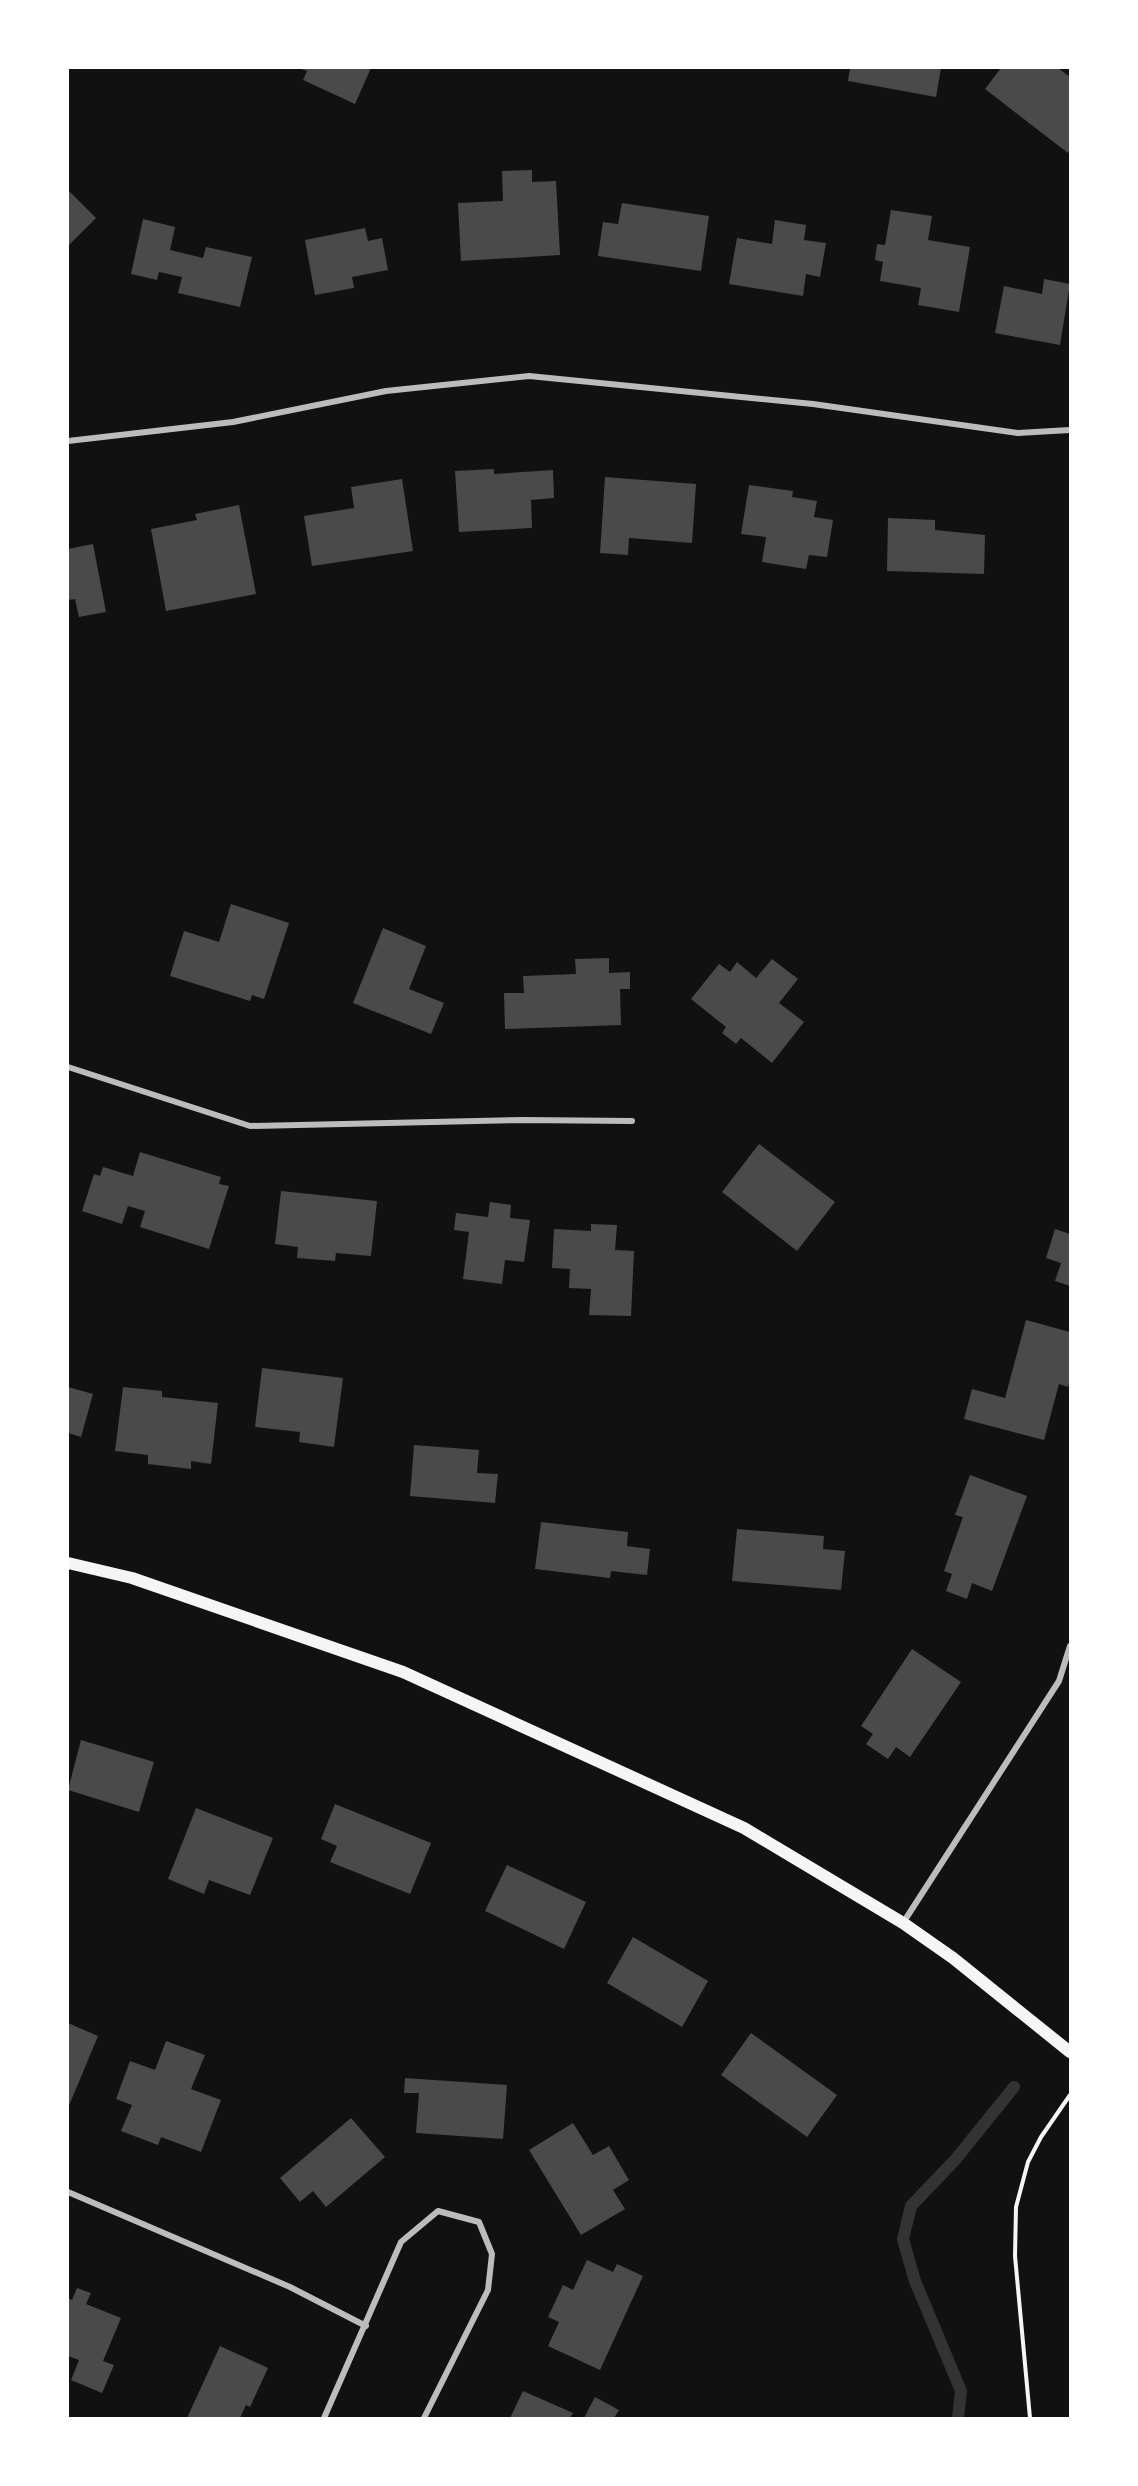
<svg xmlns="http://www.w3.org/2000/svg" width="1138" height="2486" font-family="Jost,sans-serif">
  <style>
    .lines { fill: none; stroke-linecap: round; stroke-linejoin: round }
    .stream { stroke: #333; stroke-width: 12 }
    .building { fill: #4a4a4a }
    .path { stroke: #f5f5f5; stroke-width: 4 }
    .minor { stroke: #bcbcbc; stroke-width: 6 }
    .secondary { stroke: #f5f5f5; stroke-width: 12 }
  </style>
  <rect width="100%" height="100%" fill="#111"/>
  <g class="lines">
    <!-- stream -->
    <path class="stream" d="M958 2418 961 2391 915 2281 903 2239 911 2206 955 2160 1014 2087"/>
  </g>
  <!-- building -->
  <g class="building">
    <path d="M298 68H371L355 104 303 80 307 71Z"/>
    <path d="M850 68H941L936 97 848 81Z"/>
    <path d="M1001 68H1058L1070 77V149L1068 153 985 89Z"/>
    <path d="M532 170V182L556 181 560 255 461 261 458 203 503 201 502 171Z"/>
    <path d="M68 190 96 218 68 246Z"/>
    <path d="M622 203 709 216 701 271 598 256 603 222 618 224Z"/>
    <path d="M891 210 932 216 928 240 970 247 959 312 918 305 921 288 880 281 883 262 875 260 877 244 885 245Z"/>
    <path d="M143 219 175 227 170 250 203 258 206 247 252 257 240 307 178 293 182 277 159 272 157 280 131 274Z"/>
    <path d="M775 220 806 225 804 240 826 243 820 277 806 274 803 296 729 284 737 238 772 244Z"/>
    <path d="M365 228 368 241 382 238 388 270 352 277 354 288 315 295 305 240Z"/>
    <path d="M1044 279 1070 284 1060 345 995 333 1004 286 1042 294Z"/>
    <path d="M494 469V474L553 470 554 498 531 500 532 528 459 532 455 471Z"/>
    <path d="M605 477 696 484 692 543 629 538 628 555 600 553Z"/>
    <path d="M402 479 413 551 312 566 304 516 354 508 351 487Z"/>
    <path d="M749 485 793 491 792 497 817 501 814 517 833 520 827 557 809 555 806 569 762 562 766 537 741 534Z"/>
    <path d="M239 505 256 594 166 611 151 529 197 520 195 514Z"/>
    <path d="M888 518 935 520V530L985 535 984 574 887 571Z"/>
    <path d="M93 544 106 612 79 617 75 599 68 600V549Z"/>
    <path d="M231 904 289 923 264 999 252 995 250 1001 170 976 184 931 219 942Z"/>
    <path d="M383 928 426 946 409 989 444 1003 431 1034 353 1003Z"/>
    <path d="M609 958V973L630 972V989H620L621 1025 505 1029 504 993H524L523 976 576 974 575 959Z"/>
    <path d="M772 959 798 979 779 1003 804 1022 772 1063 741 1038 736 1044 722 1033 726 1027 691 999 719 964 730 972 737 962 756 978Z"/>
    <path d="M759 1144 835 1202 797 1251 722 1192Z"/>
    <path d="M140 1152 221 1177 219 1184 229 1186 209 1249 140 1227 145 1211 128 1206 122 1224 82 1211 94 1174 100 1176 103 1167 133 1176Z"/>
    <path d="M281 1191 377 1201 371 1256 336 1253 335 1261 297 1258 298 1247 275 1244Z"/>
    <path d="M490 1202 511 1205 510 1218 530 1220 524 1262 505 1260 502 1284 463 1279 469 1232 454 1230 456 1213 488 1217Z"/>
    <path d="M591 1224 617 1225 615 1250 634 1251 631 1316 589 1315 591 1289 569 1288 570 1269 552 1268 554 1229 591 1231Z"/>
    <path d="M1055 1229 1070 1234V1286L1055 1281 1061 1263 1046 1258Z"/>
    <path d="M1026 1320 1070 1332V1379L1068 1387 1059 1384 1044 1440 964 1419 972 1389 1005 1398Z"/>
    <path d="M262 1368 343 1378 334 1447 299 1442 300 1432 255 1427Z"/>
    <path d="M68 1387 93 1394 81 1437 68 1433Z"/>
    <path d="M123 1387 162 1391V1397L218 1403 211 1464 191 1461V1469L148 1464V1455L115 1451Z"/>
    <path d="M414 1445 479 1450 477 1473 498 1474 495 1503 410 1496Z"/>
    <path d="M970 1475 1027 1496 992 1591 972 1583 967 1599 946 1591 952 1574 944 1571 963 1517 955 1515Z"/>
    <path d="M541 1522 628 1532 627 1546 650 1549 647 1575 611 1571 610 1578 535 1569Z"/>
    <path d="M737 1529 824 1536 823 1549 845 1551 841 1590 732 1581Z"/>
    <path d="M912 1649 961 1682 910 1757 896 1747 888 1759 866 1744 873 1734 861 1726Z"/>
    <path d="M81 1740 154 1762 139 1812 68 1790Z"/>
    <path d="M335 1804 431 1843 410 1894 330 1862 337 1846 321 1839Z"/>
    <path d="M196 1808 273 1838 250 1895 209 1880 204 1894 168 1879Z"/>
    <path d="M507 1865 586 1902 564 1949 485 1911Z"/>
    <path d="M633 1937 708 1981 682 2027 607 1983Z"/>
    <path d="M68 2023 98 2036 68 2108Z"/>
    <path d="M751 2033 837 2095 807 2137 721 2075Z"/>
    <path d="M166 2041 205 2055 191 2089 221 2100 201 2152 161 2137 158 2145 121 2131 132 2105 116 2099 130 2061 155 2070Z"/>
    <path d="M405 2078 507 2085 503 2139 416 2133 419 2093H404Z"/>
    <path d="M351 2118 385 2157 326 2207 313 2191 300 2202 280 2178Z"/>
    <path d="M573 2123 593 2155 609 2146 629 2180 613 2190 625 2209 581 2235 529 2150Z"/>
    <path d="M587 2260 613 2272 617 2264 643 2276 600 2370 548 2346 559 2322 548 2317 563 2285 573 2290Z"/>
    <path d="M77 2288 91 2293 86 2304 121 2318 103 2361 114 2365 102 2393 71 2380 79 2360 68 2356V2298L72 2300Z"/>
    <path d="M220 2346 268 2368 250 2407 246 2405 240 2418H187Z"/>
    <path d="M523 2391 573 2413 570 2418H510Z"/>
    <path d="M595 2397 619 2410 614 2418H584Z"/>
  </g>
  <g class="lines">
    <!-- path -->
    <path class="path" d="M1030 2418 1015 2256 1016 2207 1028 2162 1041 2137 1070 2095"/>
    <!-- minor -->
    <g class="minor">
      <path d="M68 441 233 422 386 391 529 376 813 404 1018 433 1070 430"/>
      <path d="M68 1067 250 1126 523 1120 632 1121"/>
      <path d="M903 1923 1059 1681 1070 1646"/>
      <path d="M68 2192 290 2287 366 2326"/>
      <path d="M324 2418 401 2242 438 2211 479 2222 492 2254 488 2290 424 2418"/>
    </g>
    <!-- secondary -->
    <path class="secondary" d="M68 1563 132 1578 403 1672 744 1828 903 1923 953 1958 1070 2052"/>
  </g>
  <!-- border -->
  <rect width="1138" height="2486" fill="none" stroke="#ffffff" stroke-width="138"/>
</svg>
